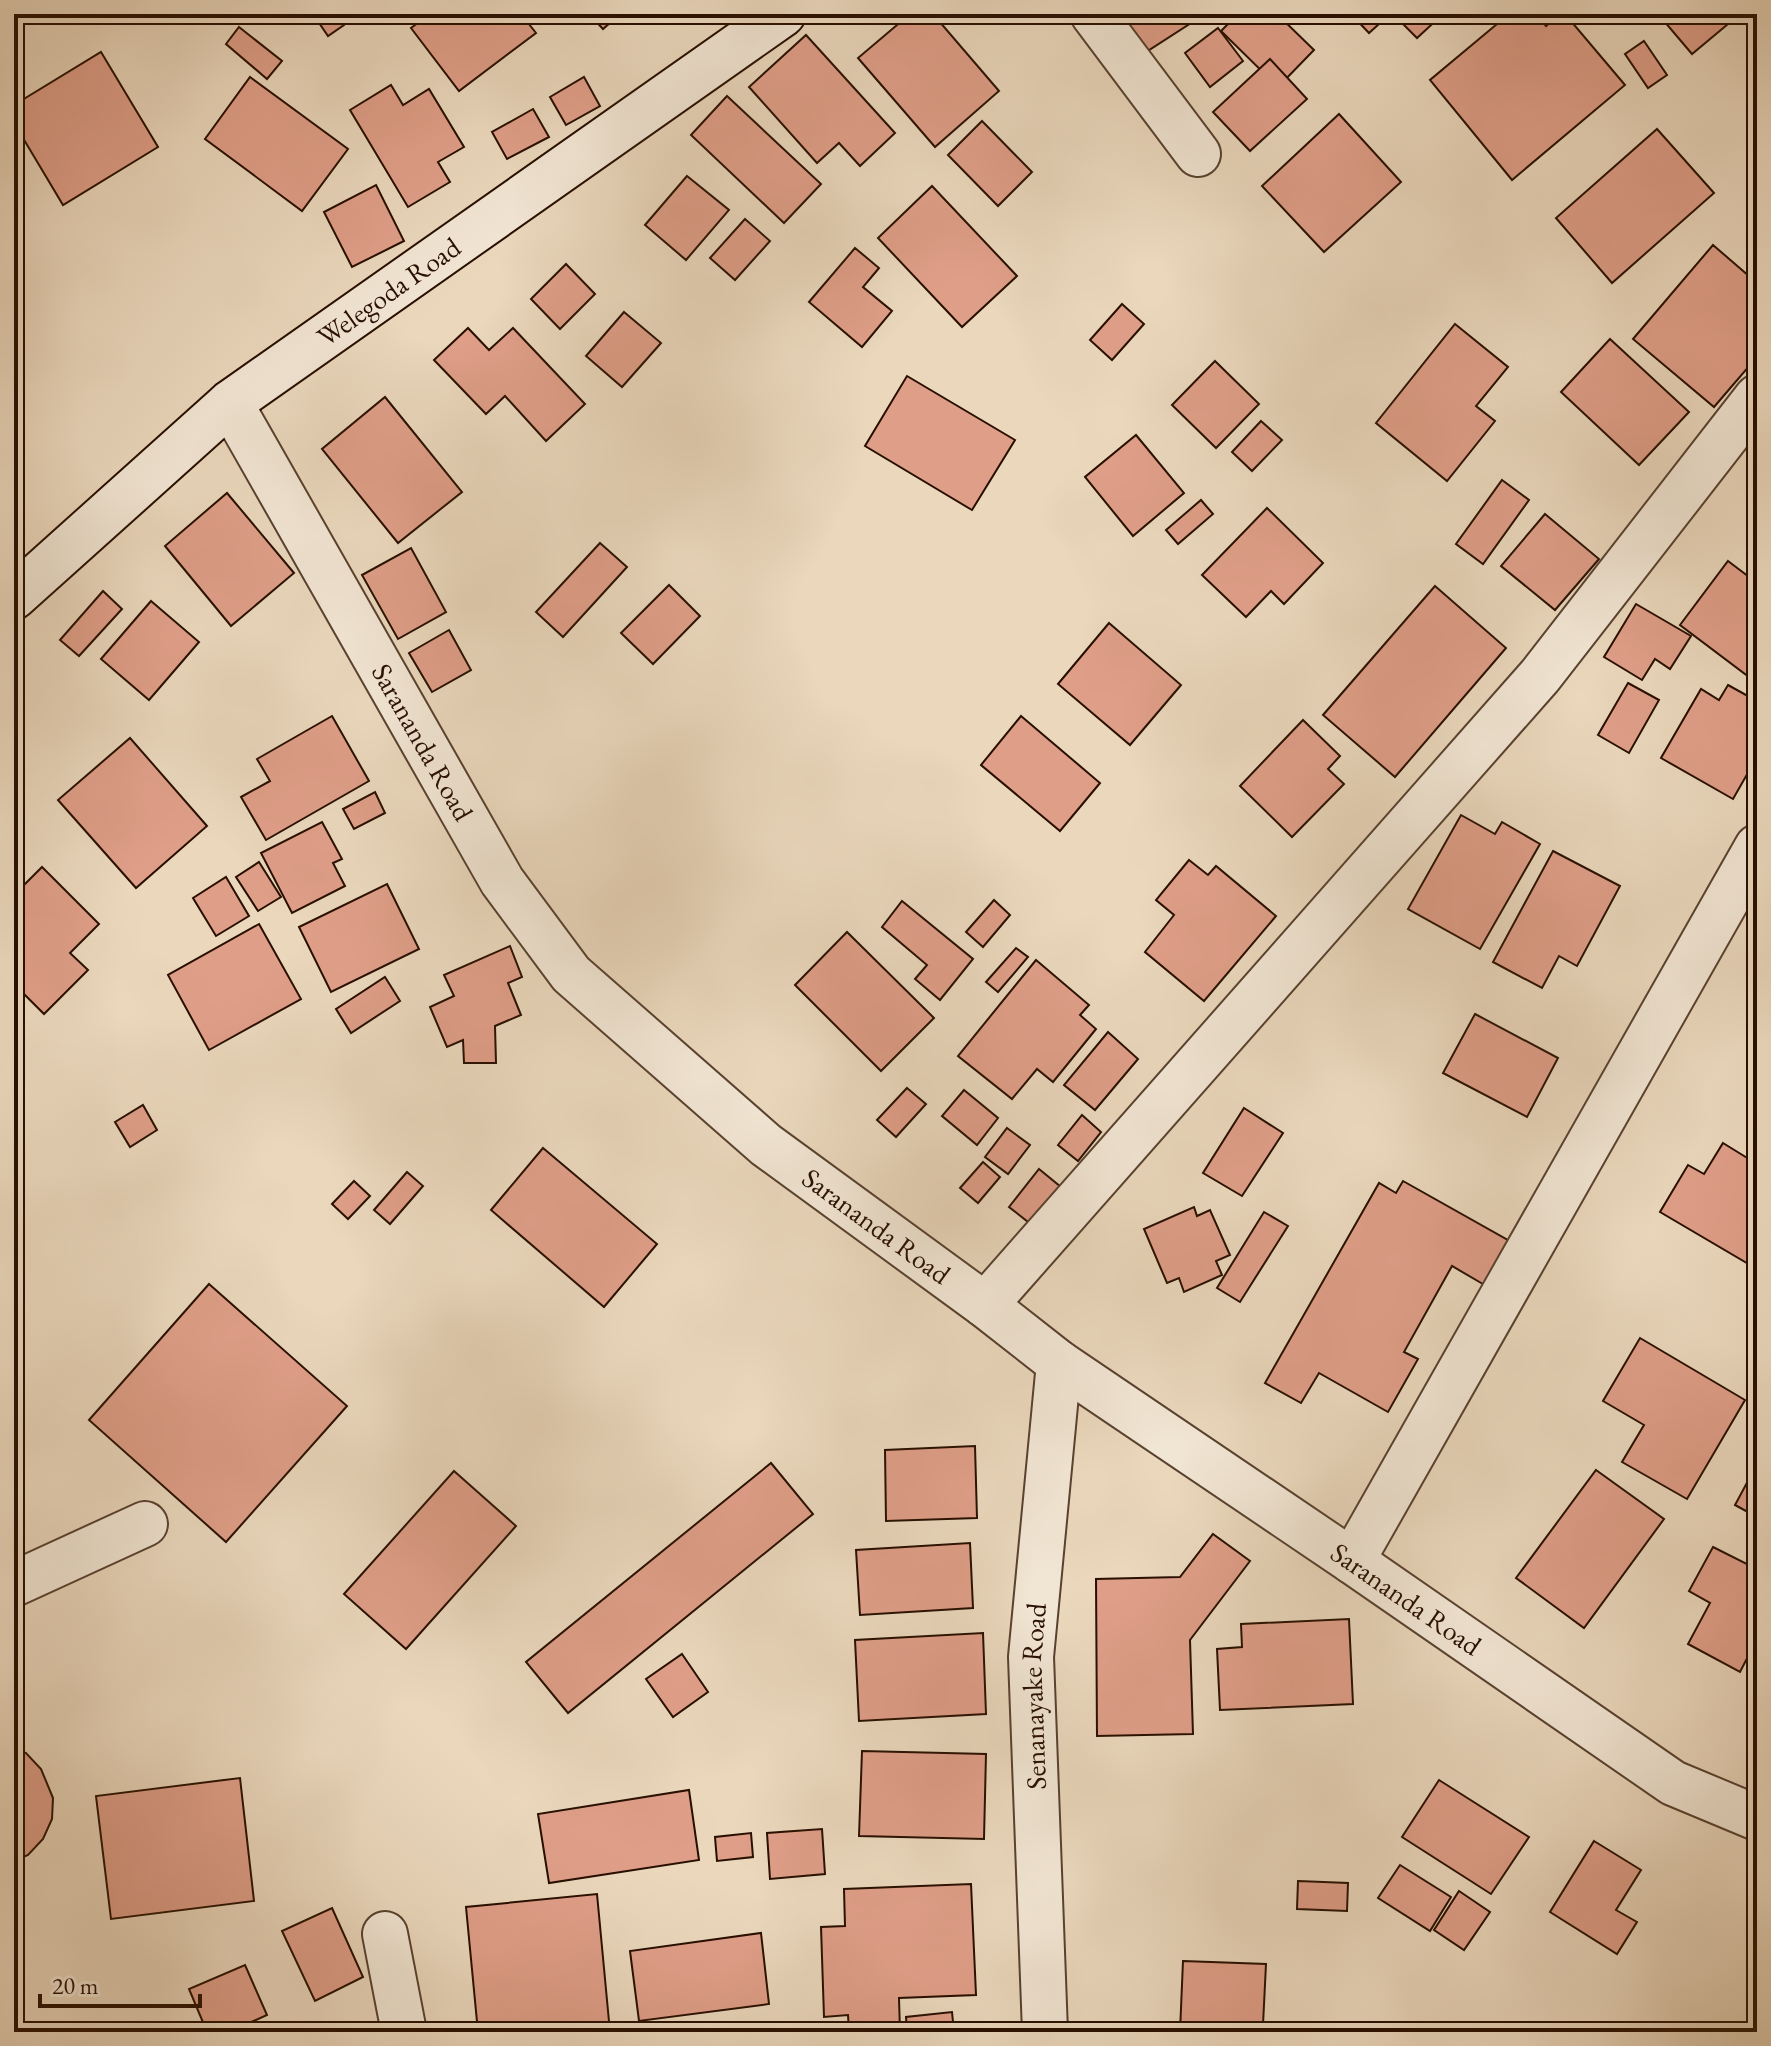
<svg xmlns="http://www.w3.org/2000/svg" width="1771" height="2046" font-family="'EB Garamond',serif">
  <style>
    .building { fill: #df9e88; stroke: #280f00; stroke-width: 2 }
    .lines { fill: none; stroke-linecap: round; stroke-linejoin: round }
    .street-casing { stroke: #58412f; stroke-width: 48 }
    .secondary-casing { stroke: #280f00; stroke-width: 48 }
    .street { stroke: #f1e5d3; stroke-width: 44 }
    .secondary { stroke: #f1e5d3; stroke-width: 44 }
    .labels { text-anchor: middle; stroke-width: 6; stroke-linejoin: round; paint-order: stroke }
    .street-label { font-size: 28px; fill: #280f00; stroke: #f1e5d3 }
  </style>
  <rect width="100%" height="100%" fill="#ead7bc"/>
  <filter id="stains"><feTurbulence type="fractalNoise" baseFrequency=".0025" numOctaves="4"/><feColorMatrix values="0 0 0 0 .2 0 0 0 0 .09 0 0 0 0 .02 0 0 0 .5 -.17"/></filter>
  <radialGradient id="worn" r=".72"><stop offset=".6" stop-color="#630" stop-opacity="0"/><stop offset="1" stop-color="#630" stop-opacity=".3"/></radialGradient>
  <!-- building -->
  <g class="building">
    <path d="M313 14H336L344 25 328 36Z"/>
    <path d="M430 14H521L536 33 459 91 411 28Z"/>
    <path d="M589 14H620L603 29Z"/>
    <path d="M910 14H933L999 91 935 147 858 58Z"/>
    <path d="M1122 14H1205L1146 52Z"/>
    <path d="M1238 14H1277L1314 50 1278 87 1221 31Z"/>
    <path d="M1351 14H1390L1369 33Z"/>
    <path d="M1407 14H1443L1417 38 1400 21Z"/>
    <path d="M1509 14H1536L1546 26 1560 14H1565L1625 85 1512 180 1430 80Z"/>
    <path d="M1658 14H1740L1692 54Z"/>
    <path d="M239 27 282 61 267 79 226 44Z"/>
    <path d="M1218 28 1243 61 1210 87 1185 53Z"/>
    <path d="M806 35 895 133 860 166 839 143 817 163 749 87Z"/>
    <path d="M1644 41 1667 75 1648 88 1625 54Z"/>
    <path d="M101 52 158 147 63 205 14 123V105Z"/>
    <path d="M1270 59 1307 99 1250 151 1213 112Z"/>
    <path d="M250 77 348 149 302 211 205 139Z"/>
    <path d="M584 77 600 106 566 125 550 97Z"/>
    <path d="M391 85 403 105 429 89 464 147 438 162 450 182 408 207 350 110Z"/>
    <path d="M727 96 821 184 784 223 691 135Z"/>
    <path d="M533 109 549 137 507 159 492 132Z"/>
    <path d="M1339 114 1401 182 1324 252 1262 186Z"/>
    <path d="M982 121 1032 172 998 206 948 155Z"/>
    <path d="M1657 129 1714 193 1612 283 1556 218Z"/>
    <path d="M687 176 729 210 686 260 645 225Z"/>
    <path d="M376 185 404 241 352 267 324 212Z"/>
    <path d="M932 186 1017 276 962 327 878 238Z"/>
    <path d="M745 219 770 241 735 280 710 258Z"/>
    <path d="M1713 245 1757 283V298L1748 309 1757 318V357L1714 407 1633 339Z"/>
    <path d="M855 248 879 268 863 287 892 311 862 347 809 302Z"/>
    <path d="M566 264 595 294 560 329 531 299Z"/>
    <path d="M1122 304 1144 324 1112 360 1090 340Z"/>
    <path d="M624 312 661 343 622 387 586 356Z"/>
    <path d="M1455 324 1508 367 1476 406 1495 421 1447 481 1376 423Z"/>
    <path d="M468 328 489 350 513 328 585 404 546 441 505 396 486 414 434 360Z"/>
    <path d="M1610 339 1689 412 1639 465 1561 392Z"/>
    <path d="M1215 361 1259 404 1216 448 1172 405Z"/>
    <path d="M907 376 1015 440 972 510 865 446Z"/>
    <path d="M385 397 462 492 398 543 322 449Z"/>
    <path d="M1261 421 1282 440 1252 471 1232 452Z"/>
    <path d="M1136 435 1184 493 1133 536 1085 477Z"/>
    <path d="M1502 480 1529 500 1483 564 1456 544Z"/>
    <path d="M227 493 294 573 231 626 165 546Z"/>
    <path d="M1201 500 1213 514 1178 544 1166 530Z"/>
    <path d="M1267 508 1323 563 1284 604 1271 591 1246 617 1202 575Z"/>
    <path d="M1545 514 1599 559 1555 610 1501 566Z"/>
    <path d="M600 543 627 567 563 637 536 612Z"/>
    <path d="M411 548 446 612 398 639 362 575Z"/>
    <path d="M1728 561 1757 583V666L1749 677 1680 625Z"/>
    <path d="M669 585 700 616 653 664 621 633Z"/>
    <path d="M1435 586 1506 648 1395 777 1323 715Z"/>
    <path d="M103 591 122 609 79 656 60 640Z"/>
    <path d="M151 601 199 642 149 700 101 659Z"/>
    <path d="M1636 604 1691 636 1670 669 1655 659 1642 680 1604 657Z"/>
    <path d="M1109 623 1181 685 1130 745 1058 684Z"/>
    <path d="M449 630 471 670 432 692 409 653Z"/>
    <path d="M1628 683 1659 700 1629 753 1598 735Z"/>
    <path d="M1728 685 1757 701V757L1733 799 1661 758 1701 689 1719 700Z"/>
    <path d="M332 716 369 781 266 840 241 797 270 781 257 759Z"/>
    <path d="M1021 716 1100 783 1060 831 981 765Z"/>
    <path d="M1303 720 1340 756 1328 769 1344 784 1292 837 1240 786Z"/>
    <path d="M130 738 207 826 136 888 58 800Z"/>
    <path d="M375 792 385 813 354 829 343 809Z"/>
    <path d="M1461 815 1495 834 1502 822 1540 844 1480 949 1408 909Z"/>
    <path d="M322 822 342 859 333 863 345 886 292 913 261 853Z"/>
    <path d="M1553 851 1620 886 1577 966 1559 956 1542 988 1493 962Z"/>
    <path d="M1189 860 1208 875 1216 866 1276 916 1204 1001 1145 952 1174 915 1156 900Z"/>
    <path d="M259 862 281 897 258 911 236 877Z"/>
    <path d="M42 867 99 924 70 953 88 970 44 1014 14 984V895Z"/>
    <path d="M226 877 249 916 216 936 193 898Z"/>
    <path d="M387 884 419 949 331 992 299 927Z"/>
    <path d="M994 900 1010 915 983 947 966 932Z"/>
    <path d="M902 901 973 959 940 1000 915 979 927 965 882 927Z"/>
    <path d="M259 924 301 999 209 1050 168 975Z"/>
    <path d="M847 932 934 1018 881 1071 795 985Z"/>
    <path d="M510 946 522 977 508 983 521 1015 495 1026 496 1063H464L463 1040 447 1047 430 1007 454 996 444 975Z"/>
    <path d="M1016 948 1028 957 998 992 986 982Z"/>
    <path d="M1036 960 1089 1005 1080 1015 1096 1029 1053 1082 1037 1069 1012 1099 958 1056Z"/>
    <path d="M385 977 400 1001 351 1033 336 1009Z"/>
    <path d="M1475 1014 1558 1058 1527 1117 1443 1073Z"/>
    <path d="M1108 1032 1138 1059 1095 1110 1064 1085Z"/>
    <path d="M907 1088 926 1104 896 1137 877 1120Z"/>
    <path d="M964 1090 998 1118 977 1145 942 1116Z"/>
    <path d="M143 1105 157 1130 130 1147 115 1122Z"/>
    <path d="M1244 1108 1283 1133 1242 1196 1203 1173Z"/>
    <path d="M1082 1115 1101 1132 1078 1161 1058 1145Z"/>
    <path d="M1007 1128 1030 1145 1008 1174 985 1157Z"/>
    <path d="M1723 1143 1757 1164V1269L1660 1212 1688 1165 1704 1174Z"/>
    <path d="M543 1148 657 1244 604 1307 491 1210Z"/>
    <path d="M983 1162 1000 1177 978 1203 960 1188Z"/>
    <path d="M1039 1169 1067 1192 1037 1229 1009 1207Z"/>
    <path d="M407 1172 423 1186 390 1224 374 1210Z"/>
    <path d="M354 1181 370 1196 348 1219 332 1204Z"/>
    <path d="M1403 1181 1513 1243 1488 1287 1452 1266 1404 1352 1418 1359 1388 1412 1319 1373 1301 1403 1265 1383 1379 1183 1396 1193Z"/>
    <path d="M1194 1207 1197 1216 1210 1210 1230 1255 1216 1261 1222 1275 1184 1292 1179 1278 1167 1283 1144 1229Z"/>
    <path d="M1264 1212 1288 1226 1240 1302 1217 1288Z"/>
    <path d="M209 1284 347 1406 226 1542 89 1420Z"/>
    <path d="M1640 1338 1745 1400 1687 1499 1622 1462 1644 1425 1603 1401Z"/>
    <path d="M975 1446 977 1518 886 1521 885 1450Z"/>
    <path d="M771 1463 813 1514 568 1713 526 1662Z"/>
    <path d="M1757 1464V1517L1735 1505Z"/>
    <path d="M1596 1470 1664 1519 1584 1628 1516 1578Z"/>
    <path d="M454 1471 516 1526 406 1649 344 1594Z"/>
    <path d="M1213 1534 1250 1561 1190 1640 1193 1734 1097 1736 1096 1579 1180 1577Z"/>
    <path d="M970 1543 973 1608 860 1615 856 1550Z"/>
    <path d="M1713 1547 1757 1569V1639L1740 1672 1688 1644 1710 1603 1689 1591Z"/>
    <path d="M1349 1619 1353 1704 1220 1710 1217 1649 1242 1647 1241 1624Z"/>
    <path d="M983 1633 986 1714 859 1721 855 1640Z"/>
    <path d="M682 1654 708 1692 673 1717 646 1679Z"/>
    <path d="M14 1748 26 1753 41 1769 53 1798 52 1819 43 1839 28 1855 14 1861Z"/>
    <path d="M862 1751 986 1754 984 1839 859 1836Z"/>
    <path d="M240 1778 254 1901 111 1919 96 1796Z"/>
    <path d="M1439 1780 1529 1837 1491 1894 1402 1837Z"/>
    <path d="M689 1790 699 1860 549 1883 538 1814Z"/>
    <path d="M822 1829 825 1874 770 1879 767 1833Z"/>
    <path d="M751 1833 753 1857 717 1861 715 1837Z"/>
    <path d="M1594 1841 1641 1870 1616 1910 1637 1922 1617 1954 1550 1912Z"/>
    <path d="M1400 1865 1451 1897 1430 1931 1378 1898Z"/>
    <path d="M1298 1881 1348 1883 1347 1911 1297 1909Z"/>
    <path d="M971 1884 976 1995 899 1998 900 2032H849L848 2015 824 2017 821 1927 845 1926 844 1889Z"/>
    <path d="M1459 1891 1490 1912 1464 1950 1434 1930Z"/>
    <path d="M597 1894 610 2032H478L466 1907Z"/>
    <path d="M332 1908 363 1977 315 2001 282 1931Z"/>
    <path d="M761 1933 769 2004 639 2021 630 1951Z"/>
    <path d="M1183 1961 1266 1964 1263 2025 1343 2028V2032H1180Z"/>
    <path d="M245 1965 267 2015 229 2032H207L189 1989Z"/>
    <path d="M952 2012 954 2032H907L906 2017Z"/>
  </g>
  <g class="lines">
    <!-- street casing -->
    <g class="street-casing">
      <g id="street">
        <path d="M1093 14 1198 154"/>
        <path id="s1" d="M230 403 502 881 571 974 766 1145 985 1305 1059 1363 1352 1561 1673 1783 1757 1818"/>
        <path d="M985 1305 1540 676 1757 397"/>
        <path d="M1352 1561 1757 847"/>
        <path d="M14 1584 145 1524"/>
        <path d="M385 1934 404 2032"/>
        <path id="s2" d="M1045 2032 1031 1657 1059 1363"/>
      </g>
    </g>
    <!-- secondary casing -->
    <g class="secondary-casing">
      <g id="secondary">
        <path id="s3" d="M14 597 230 403 783 14"/>
      </g>
    </g>
    <!-- street -->
    <use href="#street" class="street"/>
    <!-- secondary -->
    <use href="#secondary" class="secondary"/>
  </g>
  <g class="labels">
    <!-- street labels -->
    <g class="street-label">
      <text dy="10" stroke="none"><textPath href="#s3" startOffset="484">Welegoda Road</textPath></text>
      <text dy="10" stroke="none"><textPath href="#s1" startOffset="390">Sarananda Road</textPath></text>
      <text dy="10" stroke="none"><textPath href="#s1" startOffset="1062">Sarananda Road</textPath></text>
      <text dy="10" stroke="none"><textPath href="#s1" startOffset="1710">Sarananda Road</textPath></text>
      <text dy="10" stroke="none"><textPath href="#s2" startOffset="336">Senanayake Road</textPath></text>
    </g>
  </g>
  <!-- margin -->
  <rect width="1771" height="2046" fill="none" stroke="#ead7bc" stroke-width="48"/>
  <rect x="16" y="16" width="1739" height="2014" fill="none" stroke="#280f00" stroke-width="4"/>
  <rect x="24" y="24" width="1723" height="1998" fill="none" stroke="#280f00" stroke-width="2"/>
  <!-- scale -->
  <path d="M40 1994v12h160v-12" fill="none" stroke="#280f00" stroke-width="4"/>
  <text x="52" y="1994" font-size="24" fill="#280f00" stroke="#f1e5d3" stroke-width="6" paint-order="stroke">20 m</text>
  <rect width="100%" height="100%" filter="url(#stains)"/>
  <rect width="100%" height="100%" fill="url(#worn)"/>
</svg>
